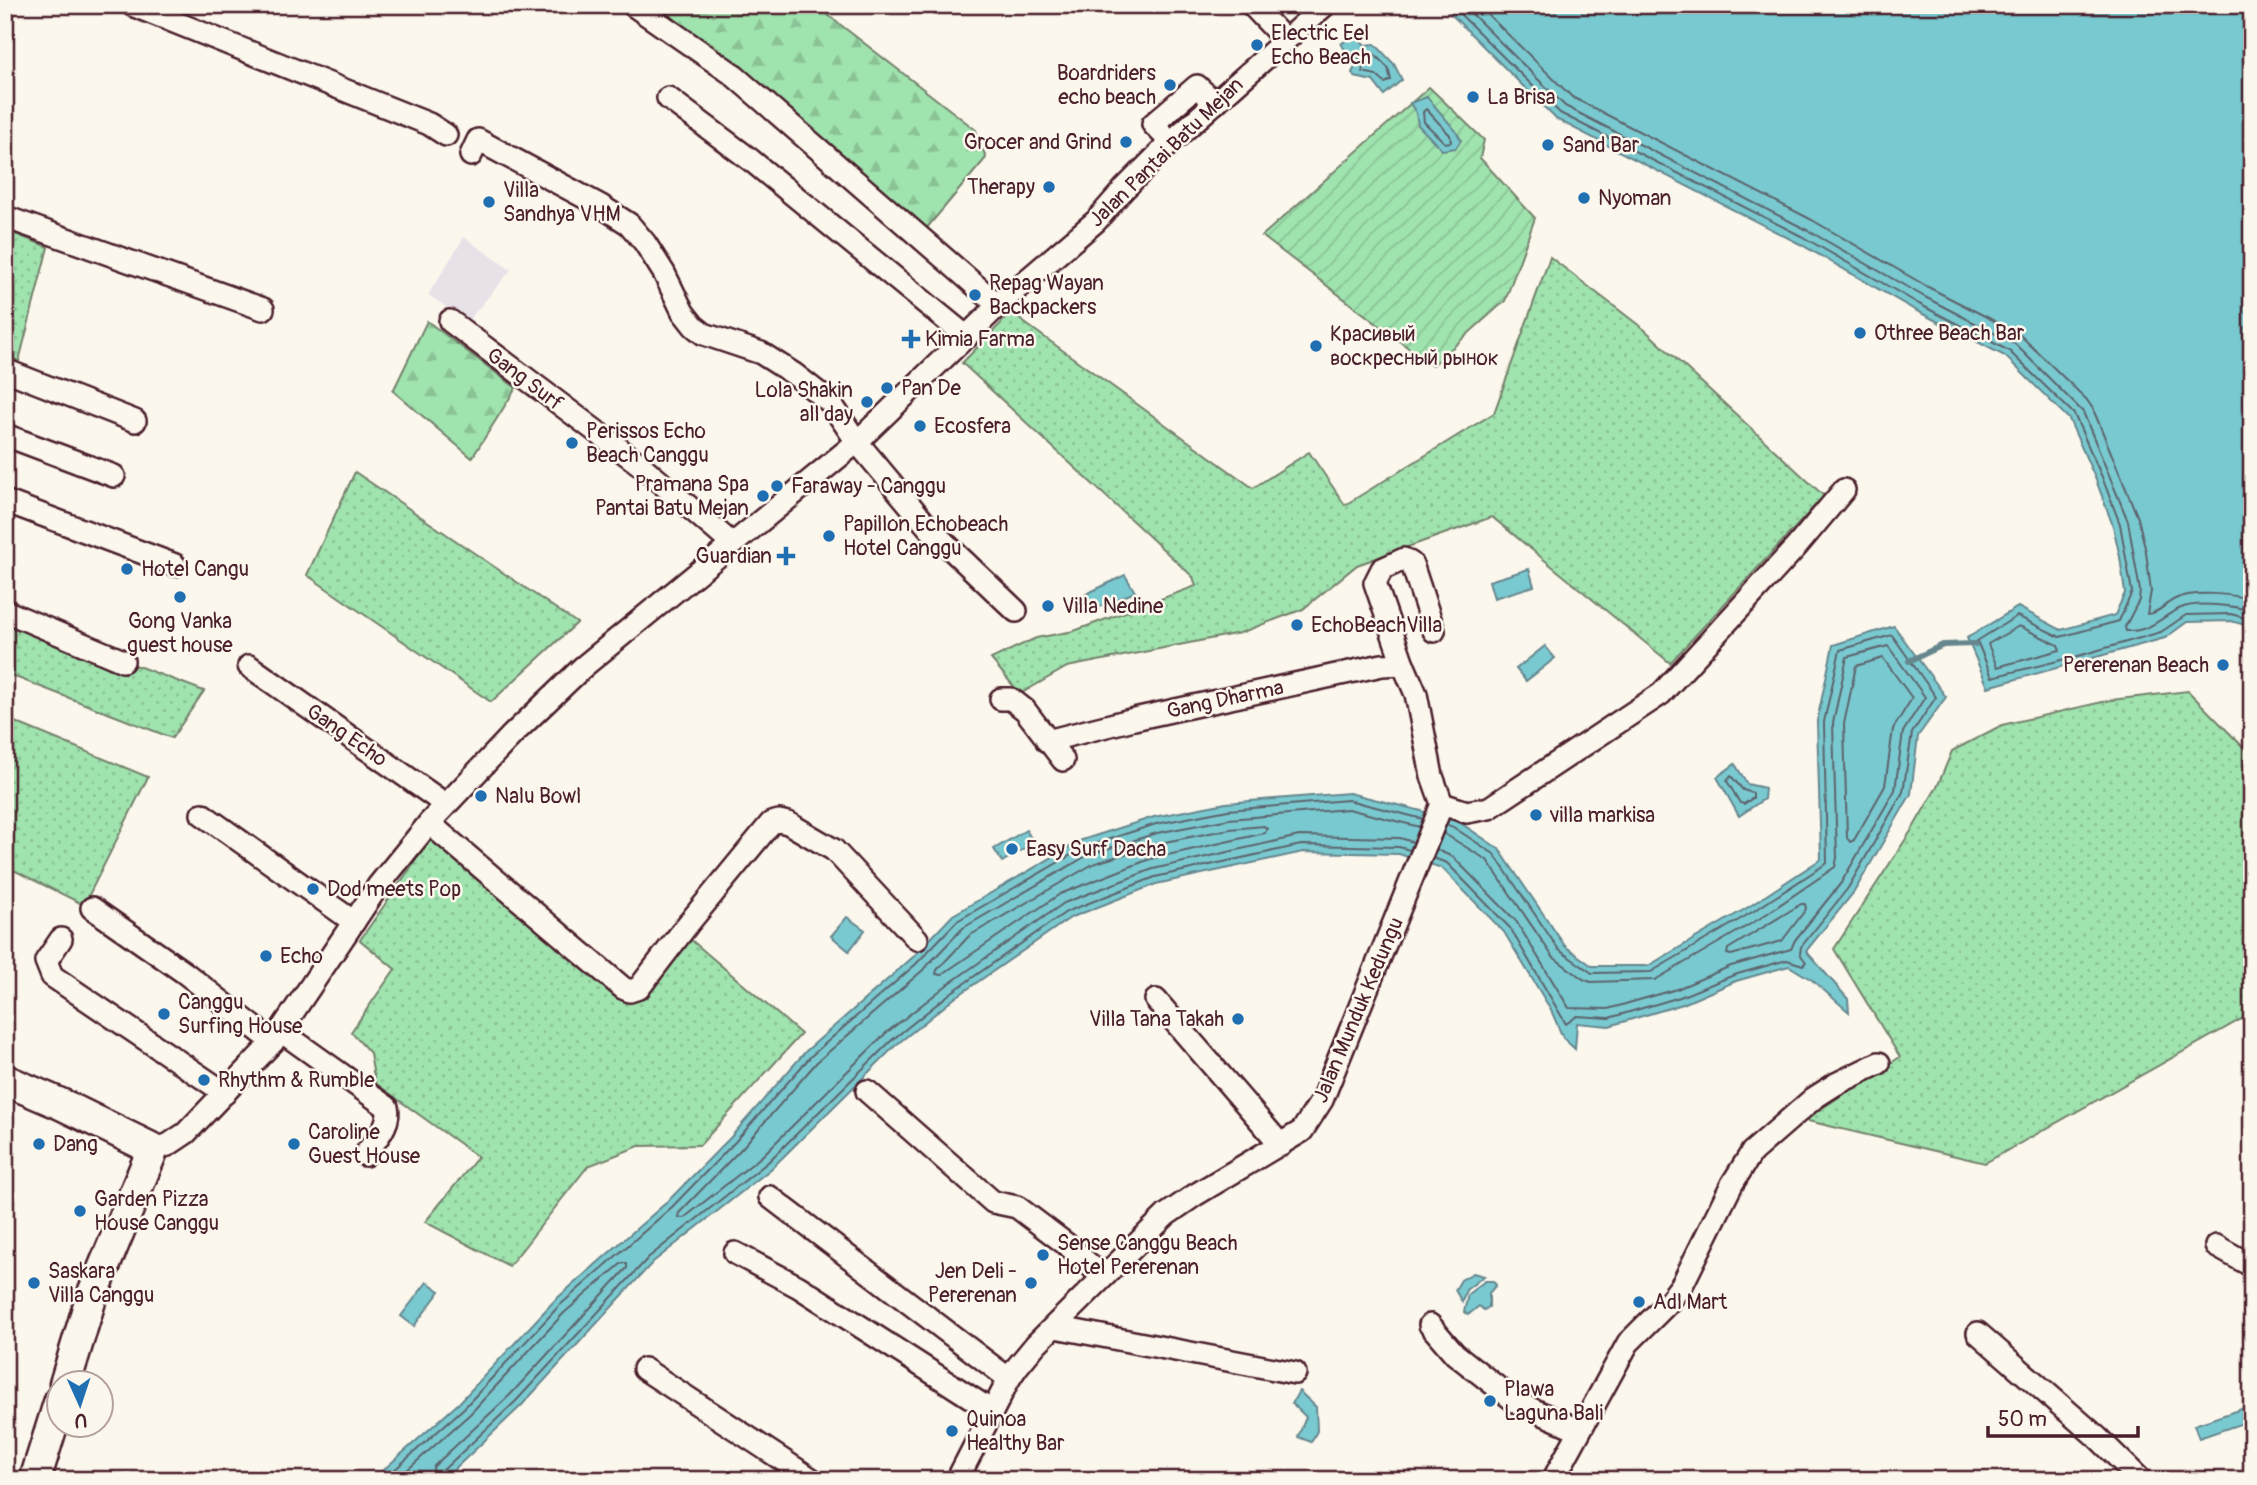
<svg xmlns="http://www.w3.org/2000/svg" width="2257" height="1485" font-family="Pangolin,sans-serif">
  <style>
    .built { fill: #e9e1e8 }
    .grass { fill: url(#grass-dots); stroke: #74816c; stroke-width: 2 }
    .forest { fill: url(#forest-firs); stroke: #74816c; stroke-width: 2 }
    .garden { fill: url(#garden-furrows); stroke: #74816c; stroke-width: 2 }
    .water { fill: #79cad0; stroke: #66868e; stroke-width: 2 }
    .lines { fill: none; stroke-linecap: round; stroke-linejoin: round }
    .shore { stroke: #5d636d; stroke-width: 2 }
    .stream { stroke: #66868e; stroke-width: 6 }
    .street-casing { stroke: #4a1f2b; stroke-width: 26 }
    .secondary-casing { stroke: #4a1f2b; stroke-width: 35 }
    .street { stroke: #fbf7ec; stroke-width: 21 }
    .secondary { stroke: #fbf7ec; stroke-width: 30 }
    .poi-dot { fill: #1f6fb2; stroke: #fbf7ec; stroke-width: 2.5 }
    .labels { text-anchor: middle; stroke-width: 5; stroke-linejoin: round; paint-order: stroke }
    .poi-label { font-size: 21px; fill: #4a1f2b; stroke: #fbf7ec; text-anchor: start }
    .street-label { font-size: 21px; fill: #4a1f2b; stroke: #fbf7ec }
  </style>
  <defs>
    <pattern id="grass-dots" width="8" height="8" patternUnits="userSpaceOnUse" patternTransform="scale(1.75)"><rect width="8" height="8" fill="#9fe3ae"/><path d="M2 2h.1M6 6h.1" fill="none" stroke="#8ac296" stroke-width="1.8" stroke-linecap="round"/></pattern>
    <pattern id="forest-firs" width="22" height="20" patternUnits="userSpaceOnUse" patternTransform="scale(1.75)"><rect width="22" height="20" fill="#9fe3ae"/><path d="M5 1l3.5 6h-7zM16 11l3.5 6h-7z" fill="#8ac296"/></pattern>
    <pattern id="garden-furrows" width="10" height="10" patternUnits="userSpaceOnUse" patternTransform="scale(1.75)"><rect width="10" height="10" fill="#9fe3ae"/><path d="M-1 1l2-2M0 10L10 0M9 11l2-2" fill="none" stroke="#8ac296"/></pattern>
  </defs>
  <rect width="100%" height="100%" fill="#fbf7ec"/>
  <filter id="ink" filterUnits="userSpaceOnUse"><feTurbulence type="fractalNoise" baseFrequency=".0143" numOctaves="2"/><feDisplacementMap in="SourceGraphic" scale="14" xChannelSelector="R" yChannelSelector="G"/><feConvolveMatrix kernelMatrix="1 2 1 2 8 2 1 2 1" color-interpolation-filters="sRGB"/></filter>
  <g filter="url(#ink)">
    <!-- built -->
    <path class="built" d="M464 237 511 270 468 321 428 295Z"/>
    <!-- grass -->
    <g class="grass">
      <path d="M5 230 48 247 19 361 5 356Z"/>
      <path d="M1550 257 1645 330 1824 496 1670 663 1492 517 1357 565 1303 609 1240 633 1067 667 1020 694 991 659 1036 638 1074 631 1196 586 1193 577 962 363 1011 313 1253 488 1309 452 1345 505 1494 413Z"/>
      <path d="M355 472 577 623 491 702 307 575Z"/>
      <path d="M5 616 204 691 172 738 5 673Z"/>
      <path d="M2188 691 2252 756V983L2243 1018 1985 1163 1804 1120 1900 1057 1834 949 1913 828 1938 785 1952 751 2002 725 2111 700Z"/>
      <path d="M5 718 148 777 84 905 5 866Z"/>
      <path d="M432 837 623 999 689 938 801 1034 700 1145 639 1146 588 1166 509 1266 425 1222 478 1157 375 1083 370 1053 351 1032 395 969 360 940Z"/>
    </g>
    <!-- forest -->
    <g class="forest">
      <path d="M648 5H815L976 130 986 158 925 230Z"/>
      <path d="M427 321 516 388 472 458 393 391Z"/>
    </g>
    <!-- garden -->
    <path class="garden" d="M1429 87 1484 140 1480 158 1535 218 1505 301 1432 366 1262 236Z"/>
    <!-- water -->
    <g class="water">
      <path d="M1442 5H2252V627L2231 621 2187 622 2165 638 1988 687 1967 638 2018 607 2061 630 2115 615 2125 593 2120 557 2113 526 2096 480 2069 419 2005 356 1915 310 1800 244 1556 119Z"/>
      <path d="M1355 34 1365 45 1375 44 1394 64 1402 80 1384 95 1373 81 1355 77 1352 73 1356 65 1341 44Z"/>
      <path d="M1427 97 1456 131 1461 140 1456 148 1442 150 1418 125 1416 113 1410 103Z"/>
      <path d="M1529 569 1534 586 1494 598 1489 581Z"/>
      <path d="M1125 575 1135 592 1087 612 1086 594Z"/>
      <path d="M1894 626 1946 697 1918 736 1911 794 1854 892 1806 951 1848 999 1849 1012 1812 980 1789 966 1736 981 1683 1004 1609 1026 1577 1023 1575 1049 1563 1038 1551 1010 1504 932 1442 868 1399 854 1303 852 1156 884 1070 918 956 997 896 1045 772 1168 653 1262 521 1406 443 1480H372L459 1403 554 1301 667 1202 730 1138 806 1051 912 958 953 915 1082 840 1154 817 1226 803 1349 793 1402 806 1456 820 1499 849 1565 946 1592 966H1648L1750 906 1821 859 1817 721 1833 645Z"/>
      <path d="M1545 646 1555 658 1526 681 1516 669Z"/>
      <path d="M1735 764 1747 784 1765 788 1764 799 1739 816 1717 777Z"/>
      <path d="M1026 830 1034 843 1002 862 994 849Z"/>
      <path d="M847 917 865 930 849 951 831 936Z"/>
      <path d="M1473 1273 1484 1276 1466 1290 1462 1302 1455 1290 1461 1280Z"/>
      <path d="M1485 1281H1493L1496 1285 1489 1293V1307L1484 1310 1479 1306 1468 1315 1464 1312 1468 1294Z"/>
      <path d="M427 1282 440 1291 414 1326 401 1316Z"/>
      <path d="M1299 1391 1316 1407 1317 1431 1311 1442 1298 1437 1306 1417 1292 1403Z"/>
      <path d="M2247 1407 2252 1420 2199 1438 2194 1425Z"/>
    </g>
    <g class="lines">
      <!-- shore -->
      <g class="shore">
        <path d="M1451 5 1560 113 1803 237 1919 304 2009 351 2074 414 2102 477 2120 524 2132 592 2119 621 2060 637 2017 616 1977 641 1992 677 2078 656 2161 632 2186 615 2231 614 2252 620"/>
        <path d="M1463 5 1565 106 1807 230 1923 296 2015 344 2083 412 2128 521 2140 591 2139 600 2125 627 2126 631C2152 632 2161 616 2181 608 2197 601 2236 606 2252 611"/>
        <path d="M1478 5 1572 97 1812 220 1928 287 2018 333 2087 400 2093 409 2138 518 2146 552 2151 591 2147 614C2158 614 2166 603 2175 599 2193 590 2234 594 2252 600"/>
        <path d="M1360 52 1373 53 1388 68 1391 80 1385 83 1376 75 1363 72 1362 63 1358 55Z"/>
        <path d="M1426 109 1450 135 1451 142 1445 143 1424 122 1423 112Z"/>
        <path d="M2019 626 2058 645 2060 650 1997 667 1988 644Z"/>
        <path d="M1883 658 1912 698 1893 729 1885 786 1854 840 1850 842 1847 838 1844 724 1856 666Z"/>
        <path d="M1731 776 1743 790 1753 793V798L1744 804 1740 803 1727 781Z"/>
        <path d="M1264 826 1267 829 1265 833 1150 859 1060 894 941 975 936 974 937 970 969 936 1093 864 1160 843 1230 829Z"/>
        <path d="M1413 842 1400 838 1299 836 1153 869 1064 903 947 985 886 1033 762 1156 684 1218 678 1217 679 1213 742 1148 817 1062 923 970 963 928 1088 855 1157 833 1229 819 1348 809 1420 827"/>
        <path d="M1437 850 1453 857 1516 921 1569 1008 1608 1009 1677 989 1731 966 1791 949 1795 940 1841 883 1895 790 1903 732 1925 697 1888 646 1847 657 1833 723 1837 858 1835 867 1759 919 1655 980 1591 982 1583 979 1553 957 1487 860 1443 833"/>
        <path d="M1433 858 1447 863 1510 928 1566 1024 1577 1016 1609 1018 1680 997 1734 975 1787 960 1803 965 1806 962 1800 954 1801 947 1848 888 1903 792 1912 733 1936 697 1892 635 1840 650 1824 722 1827 863 1754 911 1651 972 1592 973 1559 950 1494 854 1453 827 1447 825"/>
        <path d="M1801 904H1805L1806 909 1782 941 1731 955 1727 954 1728 949Z"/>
        <path d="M383 1480 464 1408 559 1306 672 1207 735 1142 811 1056 916 964 957 921 1085 847 1156 824 1228 810 1348 800 1423 819"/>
        <path d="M396 1480 470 1414 564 1313 622 1263H627V1268L510 1395 434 1466 430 1480"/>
        <path d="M439 1480 441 1472 516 1401 649 1257 768 1162 892 1040 952 992 1066 912 1155 877 1301 845 1399 847 1410 850"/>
      </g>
      <!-- stream -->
      <path class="stream" d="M1909 661 1943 645 1975 644"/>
      <!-- street casing -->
      <g class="street-casing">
        <g id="street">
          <path d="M132 5 429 124 446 135"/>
          <path d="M633 5 731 73 998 305"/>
          <path d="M1252 5 1285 40"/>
          <path d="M668 98 752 161 967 337"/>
          <path d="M1171 142 1153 124 1197 86 1215 103"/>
          <path d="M471 155 478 140 601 206 629 224 645 243 664 273 683 312 694 326 704 334 761 353 794 374 830 402 857 442 929 528 1016 611"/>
          <path d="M5 217 263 309"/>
          <path d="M450 321 638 463 731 543"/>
          <path d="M5 370 135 421"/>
          <path d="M5 435 114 476"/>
          <path d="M5 501 175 565"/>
          <path d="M5 611 123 661"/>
          <path d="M1434 631 1412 564 1404 559 1382 569 1375 583 1403 664 1416 694 1432 776 1442 804"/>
          <path d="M249 666 445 804"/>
          <path d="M1001 699H1011L1025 710 1063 760"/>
          <path d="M1047 741 1134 719 1382 665 1403 664"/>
          <path d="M1442 804 1467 812 1489 808 1661 694 1797 546 1844 490"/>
          <path d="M202 814 354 922"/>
          <path d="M429 823 623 988 630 991 639 988 688 924 771 823 779 821 788 823 834 850 917 939"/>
          <path d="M92 908 185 973 273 1042"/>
          <path d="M61 939 46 961 52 976 225 1093"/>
          <path d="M1156 1000 1281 1145"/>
          <path d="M282 1032 387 1107C392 1124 374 1141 365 1155"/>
          <path d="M867 1091 993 1202 1017 1207 1070 1247 1103 1277"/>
          <path d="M153 1149 168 1145 186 1133 273 1042 378 886 429 823 512 735 583 667 857 442 1006 298 1096 221 1124 189 1171 142 1325 5"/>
          <path d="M770 1197 1009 1379"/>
          <path d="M2216 1246 2252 1266"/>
          <path d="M735 1253 799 1287 992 1411"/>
          <path d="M1430 1325 1455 1354 1516 1402 1579 1430"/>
          <path d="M1055 1327 1295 1373"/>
          <path d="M1978 1333 2098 1438 2141 1480"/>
          <path d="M644 1369 813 1480"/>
          <path d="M957 1480 1009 1379 1017 1367 1036 1344 1166 1215 1195 1195 1302 1131 1322 1100 1442 804"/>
          <path d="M1553 1480 1628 1343 1668 1303 1683 1283 1732 1184 1752 1152 1814 1098 1836 1084 1879 1063"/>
        </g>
      </g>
      <!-- secondary casing -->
      <g class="secondary-casing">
        <g id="secondary">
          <path d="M5 1080 63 1105 153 1149 91 1298 65 1384"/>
          <path d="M35 1480 60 1400"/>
        </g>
      </g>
      <!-- street -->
      <use href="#street" class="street"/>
      <!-- secondary -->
      <use href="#secondary" class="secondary"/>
    </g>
  </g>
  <!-- markers -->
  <g class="poi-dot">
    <circle cx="1257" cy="45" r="7"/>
    <circle cx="1170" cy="85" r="7"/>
    <circle cx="1473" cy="97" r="7"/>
    <circle cx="1126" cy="142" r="7"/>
    <circle cx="1548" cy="145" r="7"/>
    <circle cx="1049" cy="187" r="7"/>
    <circle cx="1584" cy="198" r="7"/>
    <circle cx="489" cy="202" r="7"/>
    <circle cx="975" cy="295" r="7"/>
    <circle cx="1860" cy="333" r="7"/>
    <path d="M907.5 328.5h7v7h7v7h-7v7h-7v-7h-7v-7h7z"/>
    <circle cx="1316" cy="346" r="7"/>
    <circle cx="887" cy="388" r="7"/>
    <circle cx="867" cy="402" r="7"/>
    <circle cx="920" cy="426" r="7"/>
    <circle cx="572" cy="443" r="7"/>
    <circle cx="777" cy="486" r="7"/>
    <circle cx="763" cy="496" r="7"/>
    <circle cx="829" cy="536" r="7"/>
    <path d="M782.5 545.5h7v7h7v7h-7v7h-7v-7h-7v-7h7z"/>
    <circle cx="127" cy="569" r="7"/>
    <circle cx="180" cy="597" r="7"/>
    <circle cx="1048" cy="606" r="7"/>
    <circle cx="1297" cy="625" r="7"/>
    <circle cx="2223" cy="665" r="7"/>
    <circle cx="481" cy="796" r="7"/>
    <circle cx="1536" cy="815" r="7"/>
    <circle cx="1012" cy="849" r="7"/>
    <circle cx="313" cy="889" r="7"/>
    <circle cx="266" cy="956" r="7"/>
    <circle cx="164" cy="1014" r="7"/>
    <circle cx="1238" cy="1019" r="7"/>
    <circle cx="204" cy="1080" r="7"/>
    <circle cx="39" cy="1144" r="7"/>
    <circle cx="294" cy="1144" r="7"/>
    <circle cx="80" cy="1211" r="7"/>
    <circle cx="1043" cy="1255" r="7"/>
    <circle cx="34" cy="1283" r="7"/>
    <circle cx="1031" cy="1283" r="7"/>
    <circle cx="1639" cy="1302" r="7"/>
    <circle cx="1490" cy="1401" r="7"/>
    <circle cx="952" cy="1431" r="7"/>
  </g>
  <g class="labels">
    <!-- poi labels -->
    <g class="poi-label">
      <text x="1271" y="40">Electric Eel<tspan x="1271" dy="24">Echo Beach</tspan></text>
      <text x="1156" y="80" text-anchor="end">Boardriders<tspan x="1156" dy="24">echo beach</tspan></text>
      <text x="1487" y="104">La Brisa</text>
      <text x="1112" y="149" text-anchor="end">Grocer and Grind</text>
      <text x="1562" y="152">Sand Bar</text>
      <text x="1035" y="194" text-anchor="end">Therapy</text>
      <text x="503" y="197">Villa<tspan x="503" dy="24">Sandhya VHM</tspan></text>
      <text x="1598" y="205">Nyoman</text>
      <text x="989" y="290">Repag Wayan<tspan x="989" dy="24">Backpackers</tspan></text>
      <text x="1874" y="340">Othree Beach Bar</text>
      <text x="1330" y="341">Красивый<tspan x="1330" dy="24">воскресный рынок</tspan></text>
      <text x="925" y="346">Kimia Farma</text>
      <text x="901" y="395">Pan De</text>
      <text x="853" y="397" text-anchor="end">Lola Shakin<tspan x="853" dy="24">all day</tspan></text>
      <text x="934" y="433">Ecosfera</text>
      <text x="586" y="438">Perissos Echo<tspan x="586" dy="24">Beach Canggu</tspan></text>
      <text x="749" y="491" text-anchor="end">Pramana Spa<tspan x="749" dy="24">Pantai Batu Mejan</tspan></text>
      <text x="791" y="493">Faraway - Canggu</text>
      <text x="843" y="531">Papillon Echobeach<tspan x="843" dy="24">Hotel Canggu</tspan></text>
      <text x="772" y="563" text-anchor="end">Guardian</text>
      <text x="141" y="576">Hotel Cangu</text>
      <text x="1062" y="613">Villa Nedine</text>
      <text x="180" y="628" text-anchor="middle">Gong Vanka<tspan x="180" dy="24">guest house</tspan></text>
      <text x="1311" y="632">EchoBeachVilla</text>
      <text x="2209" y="672" text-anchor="end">Pererenan Beach</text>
      <text x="495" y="803">Nalu Bowl</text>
      <text x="1550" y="822">villa markisa</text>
      <text x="1026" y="856">Easy Surf Dacha</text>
      <text x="327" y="896">Dod meets Pop</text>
      <text x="280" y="963">Echo</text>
      <text x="178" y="1009">Canggu<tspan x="178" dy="24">Surfing House</tspan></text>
      <text x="1224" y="1026" text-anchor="end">Villa Tana Takah</text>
      <text x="218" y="1087">Rhythm &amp; Rumble</text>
      <text x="308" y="1139">Caroline<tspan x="308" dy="24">Guest House</tspan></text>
      <text x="53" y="1151">Dang</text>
      <text x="94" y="1206">Garden Pizza<tspan x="94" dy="24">House Canggu</tspan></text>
      <text x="1057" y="1250">Sense Canggu Beach<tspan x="1057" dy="24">Hotel Pererenan</tspan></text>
      <text x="48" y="1278">Saskara<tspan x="48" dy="24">Villa Canggu</tspan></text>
      <text x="1017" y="1278" text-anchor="end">Jen Deli -<tspan x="1017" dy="24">Pererenan</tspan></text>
      <text x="1653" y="1309">Adl Mart</text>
      <text x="1504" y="1396">Plawa<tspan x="1504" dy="24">Laguna Bali</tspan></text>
      <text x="966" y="1426">Quinoa<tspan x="966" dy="24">Healthy Bar</tspan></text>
    </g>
    <!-- street labels -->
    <g class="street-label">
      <text transform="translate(1166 152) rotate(-44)" y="7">Jalan Pantai Batu Mejan</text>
      <text transform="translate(525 379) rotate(37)" y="7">Gang Surf</text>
      <text transform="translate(1225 699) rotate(-12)" y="7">Gang Dharma</text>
      <text transform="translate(347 735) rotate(35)" y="7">Gang Echo</text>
      <text transform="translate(1358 1010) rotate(-67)" y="7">Jalan Munduk Kedungu</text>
    </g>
  </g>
  <!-- margin -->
  <rect width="2257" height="1485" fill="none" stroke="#fbf7ec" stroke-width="28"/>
  <rect x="14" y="14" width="2229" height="1457" fill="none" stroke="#4a1f2b" stroke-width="2.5" filter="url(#ink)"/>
  <!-- north arrow -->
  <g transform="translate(80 1404) rotate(177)"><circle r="33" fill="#fbf7ec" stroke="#b4a19f" stroke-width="2"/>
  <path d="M0-5L12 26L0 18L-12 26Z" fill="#1f6fb2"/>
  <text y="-10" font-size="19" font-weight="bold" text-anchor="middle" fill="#4a1f2b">U</text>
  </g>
  <!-- scale -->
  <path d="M1988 1426v10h150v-10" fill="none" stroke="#4a1f2b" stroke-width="3.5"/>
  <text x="1998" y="1426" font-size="21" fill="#4a1f2b" stroke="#fbf7ec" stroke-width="5" paint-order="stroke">50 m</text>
</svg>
